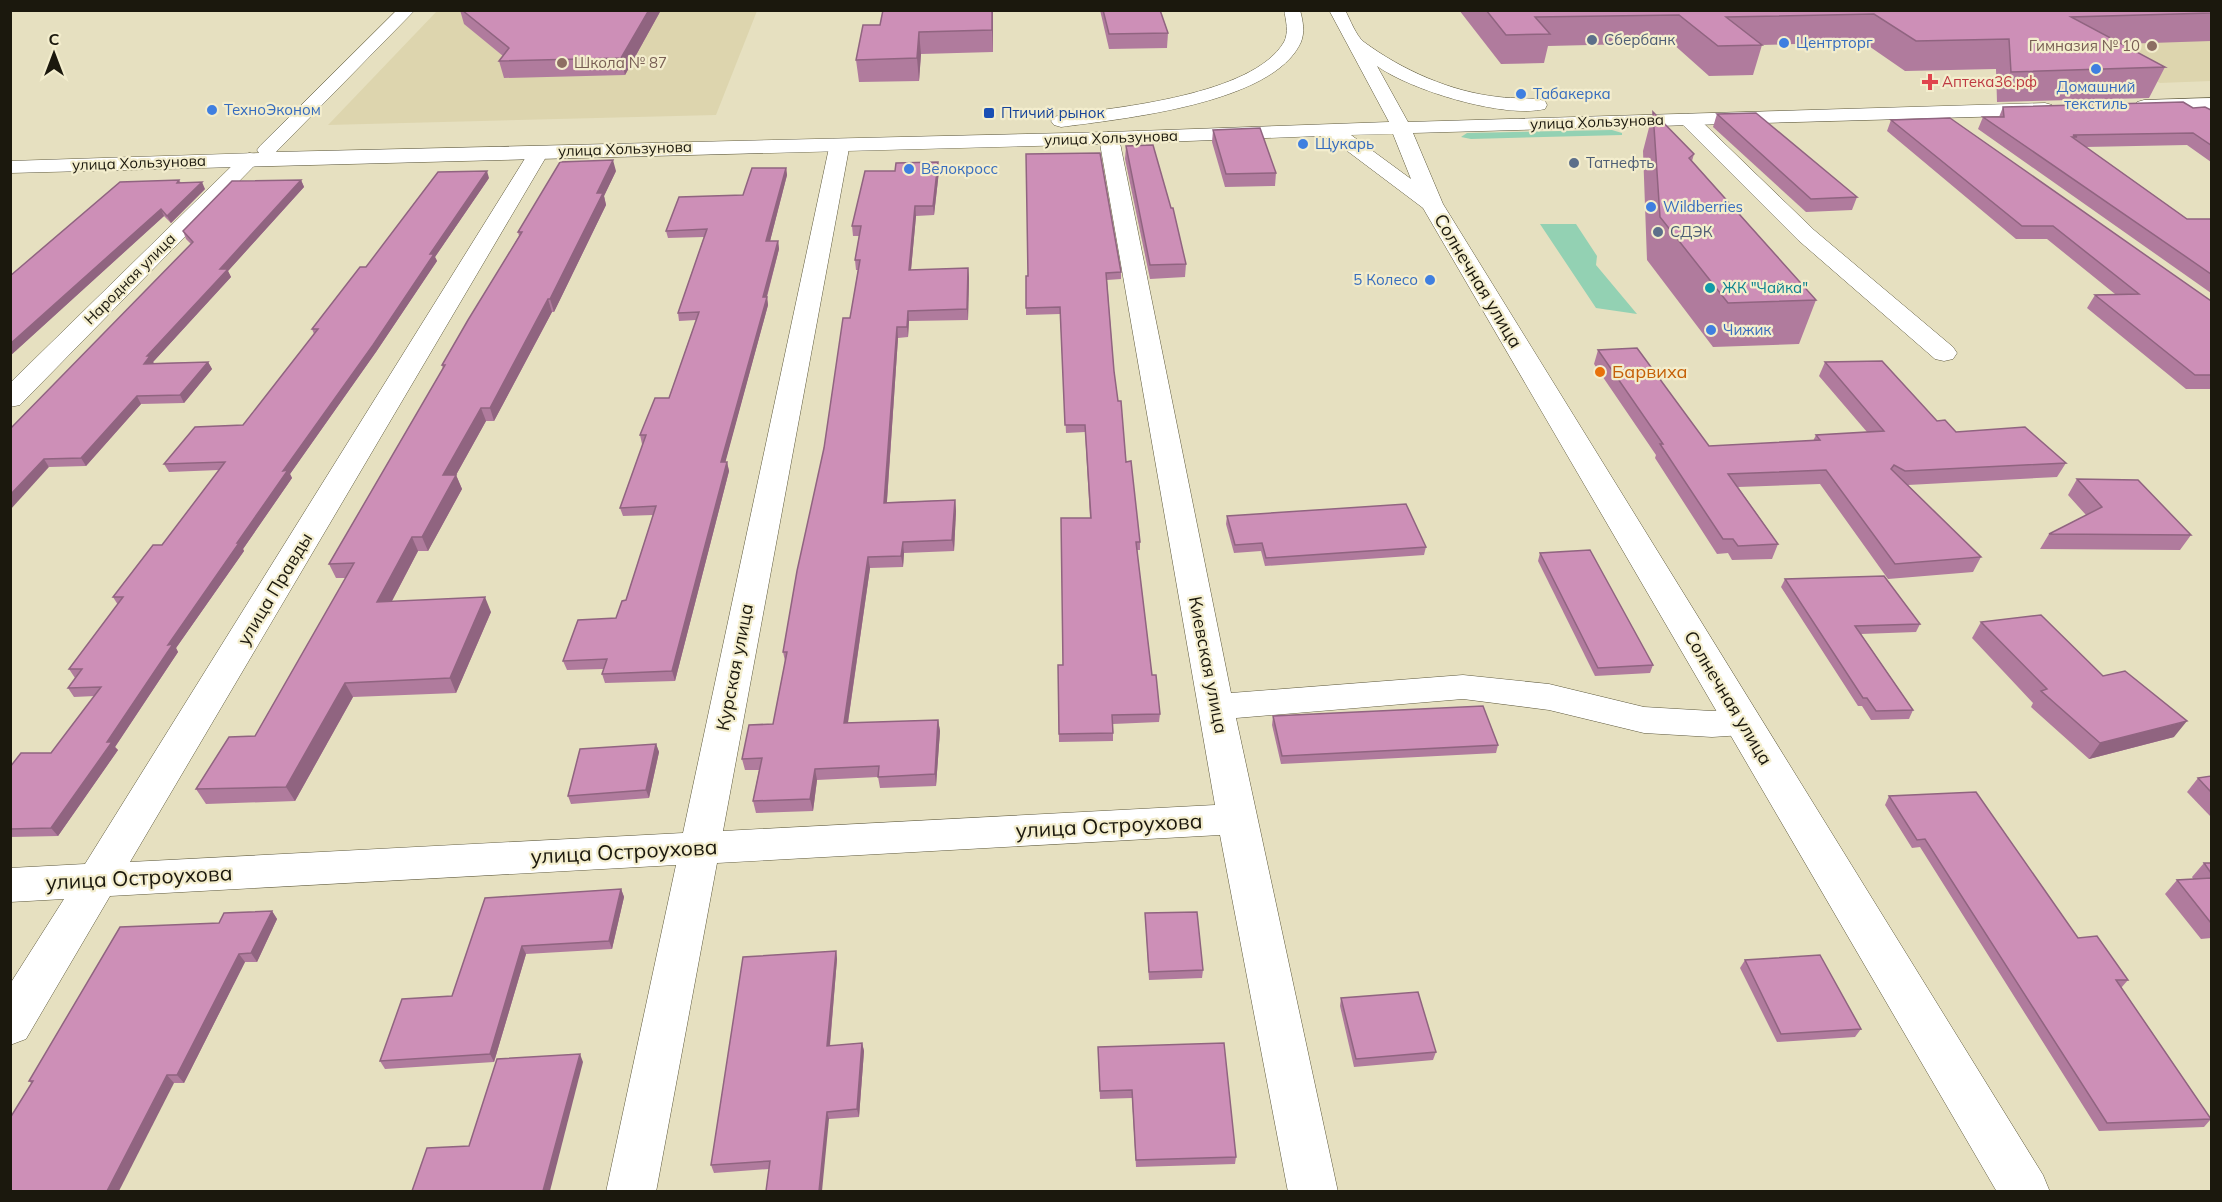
<svg xmlns="http://www.w3.org/2000/svg" width="2222" height="1202" font-family="Mulish,sans-serif">
  <style>
    .built { fill: #ddd5ae }
    .green { fill: #93d1b3 }
    .lines { fill: none; stroke-linecap: round; stroke-linejoin: round }
    .street-casing { stroke: #5e593d; stroke-width: 1 }
    .secondary-casing { stroke: #5e593d; stroke-width: 1 }
    .street { fill: #fff; fill-rule: evenodd }
    .secondary { fill: #fff; fill-rule: evenodd }
    .wall { fill: #b07b9d }
    .shaded-wall { fill: #906480 }
    .building { fill: #cd8fb7; stroke: #906480; stroke-width: 1.5 }
    .service-dot { fill: #5c6f8a; stroke: #f3edcd; stroke-width: 2 }
    .shop-dot { fill: #3f7fe0; stroke: #f3edcd; stroke-width: 2 }
    .education-dot { fill: #8d6e63; stroke: #f3edcd; stroke-width: 2 }
    .health-dot { fill: #e0444e; stroke: #f3edcd; stroke-width: 2 }
    .transit-dot { fill: #1a4fb4; stroke: #f3edcd; stroke-width: 2 }
    .culture-dot { fill: #0f9aa8; stroke: #f3edcd; stroke-width: 2 }
    .food-dot { fill: #e8710a; stroke: #f3edcd; stroke-width: 2 }
    .labels { text-anchor: middle; stroke-width: 4.5; stroke-linejoin: round; paint-order: stroke }
    .far-service-label { font-size: 15px; fill: #4e5e75; stroke: #f3edcd; text-anchor: start }
    .far-shop-label { font-size: 15px; fill: #366cbe; stroke: #f3edcd; text-anchor: start }
    .far-education-label { font-size: 15px; fill: #785e54; stroke: #f3edcd; text-anchor: end }
    .far-health-label { font-size: 15px; fill: #be3a42; stroke: #f3edcd; text-anchor: start }
    .far-transit-label { font-size: 15px; fill: #164399; stroke: #f3edcd; text-anchor: start }
    .far-street-label { font-size: 15px; fill: #1b180d; stroke: #f3edcd }
    .far-culture-label { font-size: 15px; fill: #0d838f; stroke: #f3edcd; text-anchor: start }
    .street-label { font-size: 18px; fill: #1b180d; stroke: #f3edcd }
    .food-label { font-size: 18px; fill: #c56008; stroke: #f3edcd; text-anchor: start }
    .near-street-label { font-size: 21px; fill: #1b180d; stroke: #f3edcd }
  </style>
  <rect width="100%" height="100%" fill="#e6e0c0"/>
  <!-- built -->
  <g class="built">
    <path d="M437 11H757L716 115 328 125Z"/>
    <path d="M2030 11H2211V81L2160 83Z"/>
  </g>
  <!-- green -->
  <g class="green">
    <path d="M1612 130 1622 133V135L1471 139 1461 137 1467 133Z"/>
    <path d="M1540 224H1576L1597 256 1596 265 1637 314 1596 308Z"/>
  </g>
  <g class="lines">
    <!-- street casing -->
    <g class="street-casing">
      <g id="street">
        <path d="M1689 114 1696 116 1814 230 1953 347 1957 353 1953 359 1944 361 1935 359 1798 240 1682 124 1679 120 1682 116Z"/>
        <path d="M1109 132 1116 134 1119 138 1231 693 1463 675 1549 684 1644 707 1712 711 1743 709 1756 713 1761 722 1756 731 1743 735 1712 737 1644 733 1549 710 1463 699 1236 718 1338 1192H1288L1220 835 717 863 656 1192H606L676 865 110 896 26 1039 10 1045V984L64 899 10 902V868L85 864 529 152 532 148H546L549 152 130 862 683 833 830 143 833 139H847L850 143 723 831 1215 805 1099 138 1102 134Z"/>
        <path d="M250 153 257 155 260 159 257 163 20 405 10 407V383L243 155Z"/>
      </g>
    </g>
    <!-- secondary casing -->
    <g class="secondary-casing">
      <g id="secondary">
        <path d="M397 10H415L276 152 1109 132 1389 122 1329 10H1345C1350 19 1356 36 1364 42 1402 70 1451 92 1499 97 1514 99 1530 97 1545 101L1547 105 1545 109C1504 119 1410 90 1377 66L1408 122 2045 103 2052 105 2055 109 2052 113 2045 115 1413 133 1443 204 2043 1175 2050 1192H1997L1423 208 1334 141 1320 136 1109 144 10 173V161L259 153 257 150 260 146ZM1393 134 1411 179 1351 135Z"/>
        <path d="M1284 10H1300C1303 21 1305 32 1301 42 1274 104 1120 119 1061 127L1054 125 1051 121 1054 117 1061 115C1117 108 1253 95 1284 42 1289 33 1286 20 1284 10Z"/>
        <path d="M2212 98V110L2144 112 2137 110 2135 106 2137 102 2144 100Z"/>
      </g>
    </g>
    <!-- street -->
    <use href="#street" class="street"/>
    <!-- secondary -->
    <use href="#secondary" class="secondary"/>
  </g>
  <!-- wall -->
  <g class="wall">
    <path d="M460 10H661L625 75 504 78 499 61 503 56 464 24Z"/>
    <path d="M883 10H993V52L921 54 919 81 859 82 856 60 880 25Z"/>
    <path d="M1100 10H1160L1168 33 1167 48 1109 49Z"/>
    <path d="M1459 10H2211V41L2121 44 2165 67 2149 98 1997 102 1996 69 1905 71 1863 42 1762 45 1753 75 1709 76 1672 43 1548 46 1544 63 1501 64Z"/>
    <path d="M2003 107 2211 110V162L2187 145 2085 147 2187 219H2211V293L1978 129 1983 117H1999Z"/>
    <path d="M1653 112 1694 154 1692 161 1816 300 1799 344 1713 347 1647 260 1643 151Z"/>
    <path d="M1717 114 1857 197 1852 210 1806 212 1713 127Z"/>
    <path d="M1891 120 2211 301V389H2186L2087 308 2095 295 2115 294 2047 239H2016L1887 131Z"/>
    <path d="M1213 130 1276 173 1275 186 1225 187 1212 142Z"/>
    <path d="M1126 146 1186 264 1185 277 1150 279 1125 159Z"/>
    <path d="M938 162 939 171 934 215 916 216 911 270 968 268 969 278 968 320 909 321 908 337 898 338 887 502 955 500 956 511 954 551 904 553 903 567 870 568 848 723 938 720 940 731 936 786 880 788 878 777 817 780 813 811 756 813 753 801 759 770H745L742 759 773 724 785 661 783 652 850 318 858 270H856L855 260 859 236H853L852 226 895 171Z"/>
    <path d="M786 168 787 175 770 241H778L779 249 767 297 768 305 725 462H727L729 471 675 681 605 683 602 674 604 669 567 670 563 661 616 618 626 600 653 515 623 516 620 508 643 444H642L640 435 669 398 696 320 679 321 678 313 704 237 668 238 666 231 743 195Z"/>
    <path d="M616 171 604 196 606 205 554 312H552L494 421H486L456 475 462 489 428 551H418L392 601 491 612 456 693 353 697 295 801 206 804 196 789 255 736 346 578H336L329 564 443 369 442 365 519 236 518 232Z"/>
    <path d="M489 178 435 257 437 261 376 352 290 474 292 478 243 549 244 551 176 648 178 652 115 747 118 750 58 836 10 837V767L51 753 95 696 74 697 68 688 76 678H75L69 669 118 605 113 597 162 545 219 470 169 472 164 464 243 425 314 334 312 329 366 267Z"/>
    <path d="M179 180 181 183 205 189 171 223 164 216 10 356Z"/>
    <path d="M301 180 304 187 228 271 231 277 153 362 154 363 208 362 212 369 184 403 141 404 86 466 49 467 10 429 191 244 186 239 183 231Z"/>
    <path d="M1121 272V279L1107 280 1114 371 1126 462 1140 542V550H1137L1152 675 1160 714 1159 722 1113 724V741L1059 742 1058 665H1063L1090 518 1085 432 1066 433 1060 314 1026 315V276Z"/>
    <path d="M1598 350 1709 446 1813 441 1816 435 1867 432 1819 376 1825 362 1956 432 2066 463 2057 477 1908 485 1981 557 1973 572 1888 579 1820 484 1738 487 1778 544 1772 559 1732 560 1728 553 1717 554 1655 458 1656 455 1594 364Z"/>
    <path d="M2077 479 2191 535 2180 550 2040 549 2049 534 2086 515 2068 495Z"/>
    <path d="M1227 516 1426 547 1424 555 1265 566 1261 551 1234 553 1226 524Z"/>
    <path d="M1540 553 1653 665 1650 673 1595 676 1538 561Z"/>
    <path d="M1785 579 1920 624 1916 632 1861 634 1913 710 1909 719 1871 720 1862 706H1858L1781 587Z"/>
    <path d="M1981 622 2103 676 2174 737 2089 759 2031 707 2033 703 1972 638Z"/>
    <path d="M1273 716 1498 745 1496 753 1281 764 1272 725Z"/>
    <path d="M656 744 659 752 649 798 571 804 568 796Z"/>
    <path d="M2211 776V817L2187 792 2198 778Z"/>
    <path d="M1889 796 2078 938 2128 980 2121 988 2211 1119 2204 1127 2099 1131 1920 847 1912 848 1885 805Z"/>
    <path d="M2204 863H2211V938L2201 939 2165 894 2177 880 2193 879 2192 877Z"/>
    <path d="M621 889 624 897 612 949 526 954 494 1062 385 1069 380 1061 452 996 485 898Z"/>
    <path d="M272 911 277 919 257 962H245L184 1083H31L29 1081Z"/>
    <path d="M1145 913 1203 970 1202 978 1149 980Z"/>
    <path d="M836 951 837 959 830 1046 862 1043 864 1051 859 1117 829 1119 769 1169 714 1173 711 1165Z"/>
    <path d="M1745 960 1861 1029 1855 1037 1777 1042 1740 968Z"/>
    <path d="M1341 998 1436 1052 1433 1060 1354 1067 1340 1006Z"/>
    <path d="M1098 1047 1236 1157 1235 1164 1136 1167 1132 1098 1100 1099Z"/>
  </g>
  <!-- shaded-wall -->
  <g class="shaded-wall">
    <path d="M649 10H661L625 75 621 58Z"/>
    <path d="M992 10H993V52L992 30Z"/>
    <path d="M919 32 921 54 919 81 917 58Z"/>
    <path d="M613 160 616 171 604 196 606 205 554 312 550 299 597 193Z"/>
    <path d="M938 162 939 171 934 215 933 206Z"/>
    <path d="M786 168 787 175 768 249 766 241Z"/>
    <path d="M487 171 489 178 435 257 437 261 376 352 290 474 292 478 243 549 244 551 176 648 178 652 115 747 118 750 58 836 51 828 107 742 168 645 237 543 283 471Z"/>
    <path d="M301 180 304 187 228 271 231 277 153 362 154 364H144L147 356 220 269Z"/>
    <path d="M202 182 205 189 171 223 167 216Z"/>
    <path d="M915 206 916 216 910 280 909 270Z"/>
    <path d="M161 209 164 216 10 356V344Z"/>
    <path d="M778 241 779 249 766 299 767 297 768 305 723 471 721 462Z"/>
    <path d="M968 268 969 278 968 320 967 309Z"/>
    <path d="M548 299 552 312 494 421 490 408Z"/>
    <path d="M908 311 909 321 908 337 907 327Z"/>
    <path d="M897 327 898 338 886 514 884 503Z"/>
    <path d="M208 362 212 369 184 403 180 395Z"/>
    <path d="M137 396 141 404 86 466 81 458Z"/>
    <path d="M481 408 486 421 456 475 462 489 428 551 422 537 443 475Z"/>
    <path d="M44 459 49 467 10 510V495Z"/>
    <path d="M727 462 729 471 675 681 672 671Z"/>
    <path d="M955 500 956 511 954 551 952 540Z"/>
    <path d="M412 537 418 551 384 616 377 602Z"/>
    <path d="M903 542 904 553 903 567 901 556Z"/>
    <path d="M868 557 870 568 846 735 844 723Z"/>
    <path d="M485 597 491 612 456 693 450 678Z"/>
    <path d="M345 683 353 697 295 801 286 787Z"/>
    <path d="M938 720 940 731 936 786 935 774Z"/>
    <path d="M2187 721 2174 737 2089 759 2100 743Z"/>
    <path d="M656 744 659 752 649 798 646 790Z"/>
    <path d="M815 769 817 780 813 811 810 799Z"/>
    <path d="M621 889 624 897 612 949 609 941Z"/>
    <path d="M272 911 277 919 257 962 251 953Z"/>
    <path d="M522 946 526 954 494 1062 490 1054Z"/>
    <path d="M836 951 837 959 829 1054 827 1046Z"/>
    <path d="M239 954 245 962 184 1083 177 1075Z"/>
    <path d="M862 1043 864 1051 859 1117 857 1109Z"/>
    <path d="M580 1054 583 1062 550 1191H543Z"/>
    <path d="M167 1075 174 1083 119 1191H107Z"/>
    <path d="M827 1112 829 1119 822 1191H819Z"/>
  </g>
  <!-- building -->
  <g class="building">
    <path d="M462 10H649L621 58 499 61 509 48Z"/>
    <path d="M883 10H992V30L919 32 917 58 856 60 863 25H880Z"/>
    <path d="M1103 10H1160L1168 33 1109 34Z"/>
    <path d="M1486 10H2211V13L2071 17 2165 67 2011 72 2009 39 1916 41 1874 14 1726 17 1762 45 1718 46 1679 15 1535 17 1550 34 1506 35Z"/>
    <path d="M2183 102 2193 108 2205 107 2211 110V145L2193 133 2073 135 2077 137H2072L2187 219H2211V274L1983 117H2004L2003 107Z"/>
    <path d="M1653 112 1694 154 1689 158 1816 300 1728 303 1660 217Z"/>
    <path d="M1756 113 1857 197 1811 199 1717 114Z"/>
    <path d="M1950 118 2211 301V375H2195L2095 295 2139 294 2053 226H2022L1891 120Z"/>
    <path d="M1260 128 1276 173 1226 174 1213 130Z"/>
    <path d="M1153 145 1171 208H1173L1186 264 1150 265 1126 146Z"/>
    <path d="M1100 153 1121 272 1106 273 1114 371 1118 401H1121L1126 462 1131 461 1140 542H1136L1152 675H1156L1160 714 1112 715 1113 733 1059 734 1058 665H1063L1061 518H1091L1085 425H1065L1060 307 1026 308V276H1028L1026 154Z"/>
    <path d="M613 160 597 193H603L550 299H548L490 408H481L443 475H456L422 537H412L377 602 485 597 450 678 345 683 286 787 196 789 229 737 255 736 354 563 329 564 445 365H442L468 320 522 232H518L560 162Z"/>
    <path d="M938 162 933 206H915L909 270 968 268 967 309 908 311 907 327H897L884 503 955 500 952 540 903 542 901 556 868 557 844 723 938 720 935 774 878 777 879 766 815 769 810 799 753 801 762 758 742 759 749 725 773 724 787 652H783L797 571 824 448 843 318H850L860 260H855L861 226H852L865 171H895L896 163Z"/>
    <path d="M752 168H786L766 241H778L763 297H767L721 462H727L672 671 602 674 607 659 563 661 578 620 616 618 622 601 626 600 656 506 620 508 646 435H640L655 398H669L699 312 678 313 707 229 666 231 679 197 743 195Z"/>
    <path d="M487 171 430 254H434L373 345 283 471 288 470 237 543H239L168 645 173 644 107 742H112L51 828 10 829V767L21 753H51L101 687 68 688 82 669H69L123 597H113L153 545H162L225 462 164 464 195 427 243 425 318 329H312L360 267H366L438 172Z"/>
    <path d="M179 180 177 183 202 182 167 216 161 209 10 344V276L120 182Z"/>
    <path d="M301 180 220 269H228L147 356H150L144 364 208 362 180 395 137 396 81 458 44 459 10 495V429L193 242 183 231 232 181Z"/>
    <path d="M1637 348 1709 446 1820 440 1816 435 1884 431 1825 362 1882 361 1937 421 1945 420 1956 432 2025 427 2066 463 1905 471 1894 465 1891 469 1981 557 1895 564 1826 470 1728 474 1778 544 1738 546 1733 539H1723L1660 444H1663L1598 350Z"/>
    <path d="M2077 479 2138 480 2191 535 2049 534 2102 507Z"/>
    <path d="M1406 504 1426 547 1266 558 1262 543 1235 545 1227 516Z"/>
    <path d="M1590 550 1653 665 1598 668 1540 553Z"/>
    <path d="M1884 576 1920 624 1855 626 1913 710 1876 711 1867 698H1863L1785 579Z"/>
    <path d="M2041 615 2103 676 2125 671 2187 721 2100 743 2041 691 2047 689 1981 622Z"/>
    <path d="M1483 706 1498 745 1282 756 1273 716Z"/>
    <path d="M656 744 646 790 568 796 580 749Z"/>
    <path d="M2211 776V792L2198 778Z"/>
    <path d="M1976 792 2078 938 2097 936 2128 980H2116L2211 1119 2107 1123 1925 839 1917 840 1889 796Z"/>
    <path d="M2204 863H2211V873Z"/>
    <path d="M2211 878V923L2177 880Z"/>
    <path d="M621 889 609 941 522 946 490 1054 380 1061 402 999 452 996 485 898Z"/>
    <path d="M272 911 251 953 239 954 177 1075H167L107 1191H10V1118L33 1081H29L120 927 219 923 224 913Z"/>
    <path d="M1197 912 1203 970 1149 972 1145 913Z"/>
    <path d="M836 951 827 1046 862 1043 857 1109 827 1112 819 1191H766L770 1161 711 1165 743 957Z"/>
    <path d="M1820 955 1861 1029 1781 1034 1745 960Z"/>
    <path d="M1418 992 1436 1052 1356 1059 1341 998Z"/>
    <path d="M1224 1043 1236 1157 1136 1160 1132 1090 1100 1091 1098 1047Z"/>
    <path d="M580 1054 543 1191H412L427 1148 469 1146 497 1059Z"/>
  </g>
  <!-- markers -->
  <g class="service-dot">
    <circle cx="1592" cy="40" r="6"/>
    <circle cx="1574" cy="163" r="6"/>
    <circle cx="1658" cy="232" r="6"/>
  </g>
  <g class="shop-dot">
    <circle cx="1784" cy="43" r="6"/>
    <circle cx="2096" cy="69" r="6"/>
    <circle cx="1521" cy="94" r="6"/>
    <circle cx="212" cy="110" r="6"/>
    <circle cx="1303" cy="144" r="6"/>
    <circle cx="909" cy="169" r="6"/>
    <circle cx="1651" cy="207" r="6"/>
    <circle cx="1430" cy="280" r="6"/>
    <circle cx="1711" cy="330" r="6"/>
  </g>
  <g class="education-dot">
    <circle cx="2152" cy="46" r="6"/>
    <circle cx="562" cy="63" r="6"/>
  </g>
  <path class="health-dot" d="M1927 73h6v6h6v6h-6v6h-6v-6h-6v-6h6z"/>
  <rect class="transit-dot" x="983" y="107" width="12" height="12" rx="3"/>
  <circle class="culture-dot" cx="1710" cy="288" r="6"/>
  <circle class="food-dot" cx="1600" cy="372" r="6"/>
  <g class="labels">
    <!-- far-service labels -->
    <g class="far-service-label">
      <text x="1604" y="45">Сбербанк</text>
      <text x="1586" y="168">Татнефть</text>
      <text x="1670" y="237">СДЭК</text>
    </g>
    <!-- far-shop labels -->
    <g class="far-shop-label">
      <text x="1796" y="48">Центрторг</text>
      <text x="2096" y="92" text-anchor="middle">Домашний<tspan x="2096" dy="17">текстиль</tspan></text>
      <text x="1533" y="99">Табакерка</text>
      <text x="224" y="115">ТехноЭконом</text>
      <text x="1315" y="149">Щукарь</text>
      <text x="921" y="174">Велокросс</text>
      <text x="1663" y="212">Wildberries</text>
      <text x="1418" y="285" text-anchor="end">5 Колесо</text>
      <text x="1723" y="335">Чижик</text>
    </g>
    <!-- far-education labels -->
    <g class="far-education-label">
      <text x="2140" y="51">Гимназия № 10</text>
      <text x="574" y="68" text-anchor="start">Школа № 87</text>
    </g>
    <!-- far-health labels -->
    <g class="far-health-label">
      <text x="1942" y="87">Аптека36.рф</text>
    </g>
    <!-- far-transit labels -->
    <g class="far-transit-label">
      <text x="1001" y="118">Птичий рынок</text>
    </g>
    <!-- far-street labels -->
    <g class="far-street-label">
      <text transform="translate(1597 122) rotate(-2)" y="5">улица Хользунова</text>
      <text transform="translate(1111 138) rotate(-2)" y="5">улица Хользунова</text>
      <text transform="translate(625 149) rotate(-2)" y="5">улица Хользунова</text>
      <text transform="translate(139 163) rotate(-2)" y="5">улица Хользунова</text>
      <text transform="translate(130 279) rotate(-45)" y="5">Народная улица</text>
    </g>
    <!-- far-culture labels -->
    <g class="far-culture-label">
      <text x="1722" y="293">ЖК "Чайка"</text>
    </g>
    <!-- street labels -->
    <g class="street-label">
      <text transform="translate(1478 281) rotate(59)" y="6">Солнечная улица</text>
      <text transform="translate(275 589) rotate(-59)" y="6">улица Правды</text>
      <text transform="translate(1208 665) rotate(79)" y="6">Киевская улица</text>
      <text transform="translate(735 667) rotate(-79)" y="6">Курская улица</text>
      <text transform="translate(1728 698) rotate(59)" y="6">Солнечная улица</text>
    </g>
    <!-- food labels -->
    <g class="food-label">
      <text x="1612" y="378">Барвиха</text>
    </g>
    <!-- near-street labels -->
    <g class="near-street-label">
      <text transform="translate(1109 826) rotate(-3)" y="7">улица Остроухова</text>
      <text transform="translate(624 852) rotate(-3)" y="7">улица Остроухова</text>
      <text transform="translate(139 878) rotate(-3)" y="7">улица Остроухова</text>
    </g>
  </g>
  <!-- border -->
  <rect width="2222" height="1202" fill="none" stroke="#1b180d" stroke-width="24"/>
  <!-- north arrow -->
  <g transform="translate(54 54)" stroke="#f3edcd" stroke-width="4.5" paint-order="stroke">
  <path d="M0-4.5L10 22L0 15L-10 22Z" fill="#1b180d"/>
  <text y="-9" font-size="16" font-weight="bold" text-anchor="middle" fill="#1b180d">С</text>
  </g>
</svg>
